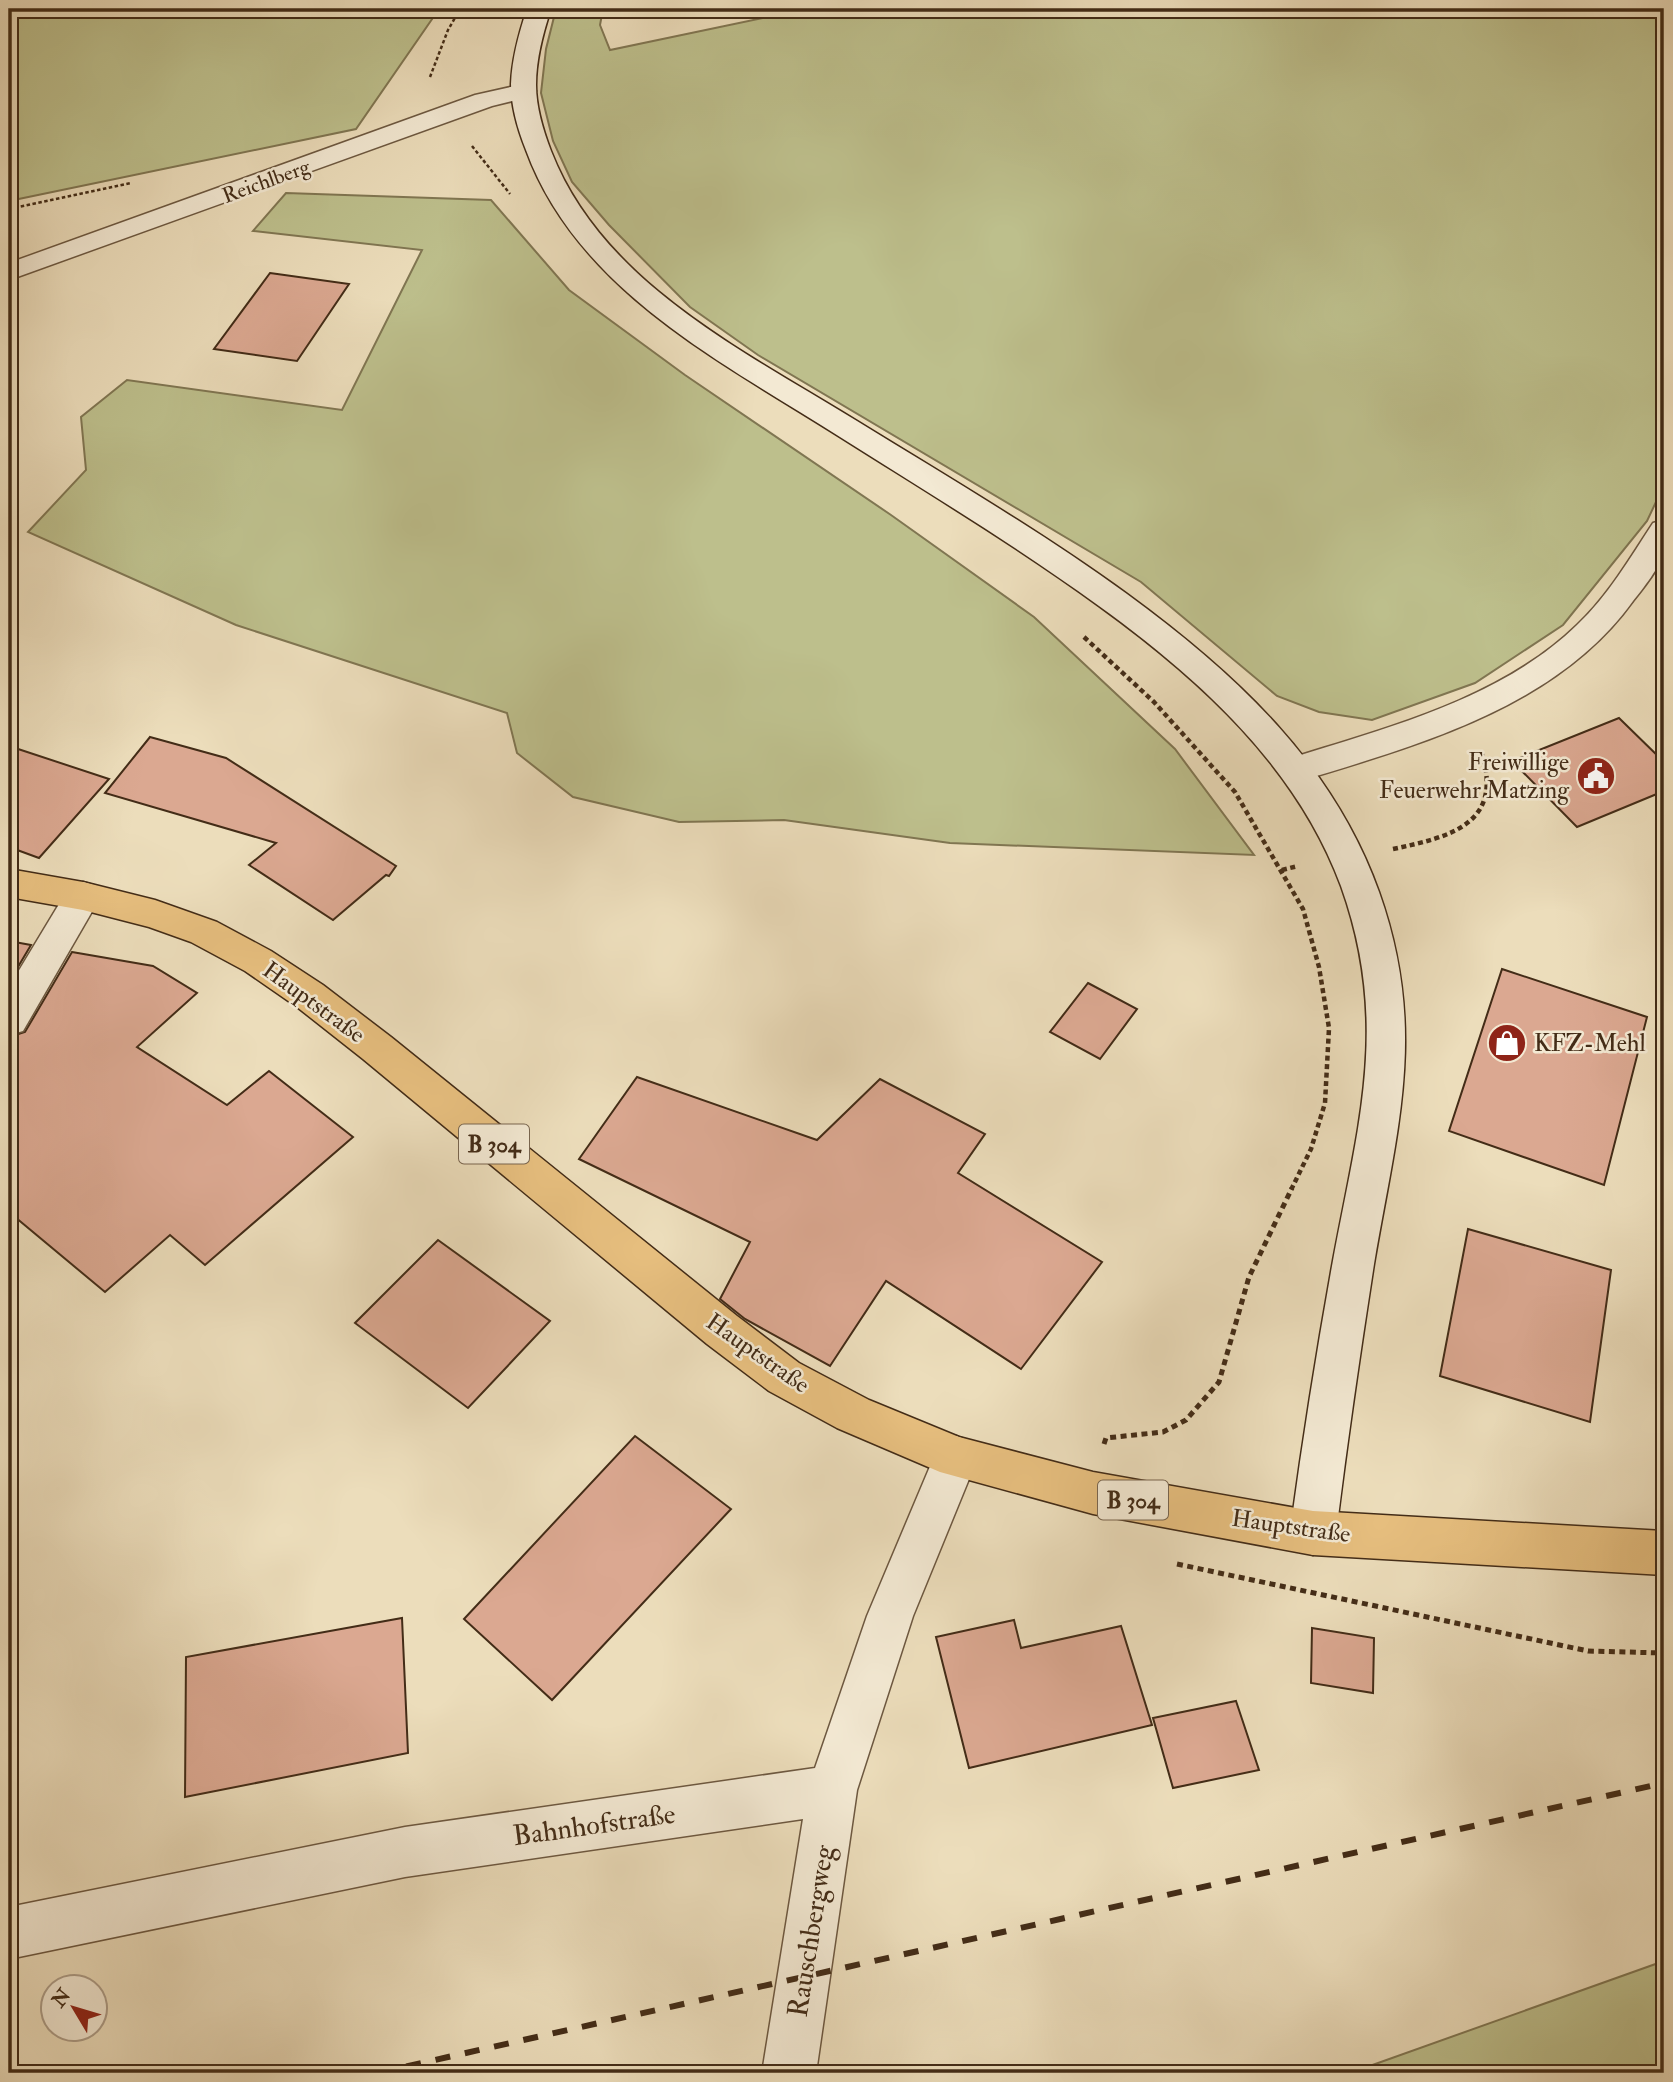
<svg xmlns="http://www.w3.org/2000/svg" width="1673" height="2082" font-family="'IM FELL Double Pica',serif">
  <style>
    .green { fill: #bdbf8c; stroke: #807652; stroke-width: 2 }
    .building { fill: #dba891; stroke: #432c17; stroke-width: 2 }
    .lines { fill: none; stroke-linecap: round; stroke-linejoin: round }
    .street-casing { stroke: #6d5840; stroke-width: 3 }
    .secondary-casing { stroke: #432c17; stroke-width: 3 }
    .primary-casing { stroke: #432c17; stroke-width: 3 }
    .path-far2 { stroke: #432c17; stroke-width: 2.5; stroke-dasharray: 3.5 2.5; stroke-linecap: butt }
    .path-far1 { stroke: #432c17; stroke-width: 4.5; stroke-dasharray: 5 3.5; stroke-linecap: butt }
    .path { stroke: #432c17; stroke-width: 5; stroke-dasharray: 6 4.5; stroke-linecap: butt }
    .street { fill: #f3e9d3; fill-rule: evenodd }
    .secondary { fill: #f3e9d3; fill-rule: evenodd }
    .primary { fill: #e6be7e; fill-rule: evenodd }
    .rail { stroke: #432c17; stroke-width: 6; stroke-dasharray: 15 15; stroke-linecap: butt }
    .labels { text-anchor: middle; stroke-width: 5; stroke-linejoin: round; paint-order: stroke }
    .far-street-label { font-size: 21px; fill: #432c17; stroke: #f3e9d3 }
    .shield { fill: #f3e9d3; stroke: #78654f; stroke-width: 2 }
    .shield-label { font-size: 23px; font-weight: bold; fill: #432c17 }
    .poi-label { font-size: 24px; fill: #432c17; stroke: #f3e9d3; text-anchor: end }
    .street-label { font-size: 24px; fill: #432c17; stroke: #f3e9d3 }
    .near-street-label { font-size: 28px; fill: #432c17; stroke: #f3e9d3 }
  </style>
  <rect width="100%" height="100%" fill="#ecddbb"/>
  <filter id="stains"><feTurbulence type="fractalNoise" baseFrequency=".00286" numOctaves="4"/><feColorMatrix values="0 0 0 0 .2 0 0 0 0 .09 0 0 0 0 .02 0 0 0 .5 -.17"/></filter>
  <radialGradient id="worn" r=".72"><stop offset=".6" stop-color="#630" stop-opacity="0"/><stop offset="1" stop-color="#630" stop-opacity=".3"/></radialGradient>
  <!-- green -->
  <g class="green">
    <path d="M9 9H439L356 129 9 201Z"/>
    <path d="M556 9H603L600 25 610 50 806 9H1664V485L1647 521 1563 625 1475 683 1372 720 1319 712 1277 696 1141 582 758 355 690 307 609 225 572 182 553 141 541 93 546 49Z"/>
    <path d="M286 193 491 200 569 290 685 375 891 515 1034 617 1175 749 1254 855 950 843 784 820 679 822 573 797 517 753 507 713 236 625 28 532 86 470 81 417 127 380 342 410 422 250 253 231Z"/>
    <path d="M1664 1961V2073H1350Z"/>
  </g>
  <!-- building -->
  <g class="building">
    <path d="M270 273 349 284 297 361 214 349Z"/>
    <path d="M1619 718 1664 762V791L1577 827 1512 761Z"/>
    <path d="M150 737 226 758 396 866 389 876 386 875 333 920 249 865 276 843 105 793Z"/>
    <path d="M9 746 109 779 39 858 9 847Z"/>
    <path d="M9 941 31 945 9 982Z"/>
    <path d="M72 952 153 966 197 993 137 1047 227 1105 269 1071 353 1137 205 1265 170 1235 105 1292 9 1212V1037L25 1032Z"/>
    <path d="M1502 969 1647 1017 1604 1185 1449 1131Z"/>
    <path d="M1088 983 1137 1009 1100 1059 1050 1032Z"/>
    <path d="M637 1077 817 1140 880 1079 985 1134 958 1173 1102 1262 1021 1369 886 1281 830 1366 745 1319 720 1299 750 1242 579 1159Z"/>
    <path d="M1468 1229 1611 1270 1590 1422 1440 1376Z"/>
    <path d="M438 1240 550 1321 468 1408 355 1323Z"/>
    <path d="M635 1436 731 1509 552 1700 464 1619Z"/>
    <path d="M402 1618 408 1753 185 1797 186 1657Z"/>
    <path d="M1014 1620 1021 1648 1121 1626 1152 1725 969 1768 936 1637Z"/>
    <path d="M1312 1628 1374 1638 1373 1693 1311 1683Z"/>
    <path d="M1236 1701 1259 1770 1173 1788 1153 1718Z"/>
  </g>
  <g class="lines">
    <!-- street casing -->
    <g class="street-casing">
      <g id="street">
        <path d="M524 84 533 86 536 91 533 96 492 106 9 280V263L475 95Z"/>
        <path d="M1664 520C1664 530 1666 542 1664 552 1662 564 1642 590 1633 601 1556 708 1418 745 1297 782L1285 778 1280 769 1285 760C1385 728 1500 700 1577 625 1608 596 1630 558 1653 523Z"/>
        <path d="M83 882 96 886 101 896 23 1031 9 1035V987L70 886Z"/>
        <path d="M956 1436 972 1442 978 1457 913 1616 857 1790 816 2073H762L803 1819 405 1877 9 1959V1907L405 1827 815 1768 867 1616 934 1457 940 1442Z"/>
      </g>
    </g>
    <!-- secondary casing -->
    <g class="secondary-casing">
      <path id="secondary" d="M527 9H551C543 33 536 59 536 85 536 107 543 130 551 151 602 283 744 351 857 421 948 477 1040 531 1127 594 1235 673 1333 763 1379 892 1428 1030 1397 1128 1374 1264 1360 1354 1347 1443 1336 1533L1329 1548 1313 1555 1297 1548 1290 1533C1302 1444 1316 1355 1332 1266 1357 1129 1391 1025 1341 886 1297 767 1200 679 1099 606 1015 545 927 492 840 437 722 362 577 290 526 150 518 130 511 106 511 84 512 58 519 33 527 9Z"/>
    </g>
    <!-- primary casing -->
    <g class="primary-casing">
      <path id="primary" d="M9 869 83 882 155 900 217 922 271 951 323 985 391 1037 737 1316 799 1363 869 1400 959 1437 1093 1472 1313 1511 1664 1531V1575L1313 1555 1093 1514 940 1472 837 1428 769 1391 707 1344 363 1059 297 1007 245 971 191 942 149 927 83 910 9 897Z"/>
    </g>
    <!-- path-far2 -->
    <g class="path-far2">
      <path d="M430 77 448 30 460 9"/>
      <path d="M472 146 510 194"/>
      <path d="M9 209 131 183"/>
    </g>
    <!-- path-far1 -->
    <g class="path-far1">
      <path d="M1084 637 1154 702 1235 792 1303 909 1319 967 1329 1028 1325 1103 1311 1149 1291 1190"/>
      <path d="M1393 849C1450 837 1505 824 1481 751"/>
      <path d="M1282 870 1298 866"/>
    </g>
    <!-- path -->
    <g class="path">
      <path d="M1104 1444 1106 1438 1163 1432 1186 1420 1219 1382 1249 1277 1292 1188"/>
      <path d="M1177 1564 1588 1651 1664 1653"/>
    </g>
    <!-- street -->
    <use href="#street" class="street"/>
    <!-- secondary -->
    <use href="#secondary" class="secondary"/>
    <!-- primary -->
    <use href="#primary" class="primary"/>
    <!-- rail -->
    <path class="rail" d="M377 2073 1664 1783"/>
  </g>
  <!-- icons -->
  <defs>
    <g id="civic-disc" transform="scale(2.0125)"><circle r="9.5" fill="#8f2418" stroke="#f3e9d3"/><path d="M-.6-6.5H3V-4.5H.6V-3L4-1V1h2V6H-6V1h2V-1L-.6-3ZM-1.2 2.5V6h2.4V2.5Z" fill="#fff"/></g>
    <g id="shop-disc" transform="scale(2.0125)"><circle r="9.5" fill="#8f2418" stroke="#f3e9d3"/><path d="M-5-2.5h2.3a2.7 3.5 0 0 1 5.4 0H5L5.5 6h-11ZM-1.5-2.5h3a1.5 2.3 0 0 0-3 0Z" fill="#fff"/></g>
  </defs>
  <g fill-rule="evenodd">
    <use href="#civic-disc" x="1596" y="776"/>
    <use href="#shop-disc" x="1507" y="1043"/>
  </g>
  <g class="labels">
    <!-- far-street labels -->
    <g class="far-street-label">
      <text transform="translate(266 181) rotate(-20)" y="7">Reichlberg</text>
    </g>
    <!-- shield labels -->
    <g class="shield">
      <rect x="459" y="1124.5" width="70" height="39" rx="5"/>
      <rect x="1098" y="1480.5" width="70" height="39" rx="5"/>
    </g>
    <g class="shield-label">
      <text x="494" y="1152">B 304</text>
      <text x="1133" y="1508">B 304</text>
    </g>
    <!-- poi labels -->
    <g class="poi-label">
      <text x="1569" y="770">Freiwillige<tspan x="1569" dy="28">Feuerwehr Matzing</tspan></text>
      <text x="1534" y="1051" text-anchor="start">KFZ-Mehl</text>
    </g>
    <!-- street labels -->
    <g class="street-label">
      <text transform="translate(314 1002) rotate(36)" y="8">Hauptstraße</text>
      <text transform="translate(758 1353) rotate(35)" y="8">Hauptstraße</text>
      <text transform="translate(1291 1526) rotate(8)" y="8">Hauptstraße</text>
    </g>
    <!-- near-street labels -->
    <g class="near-street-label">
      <text transform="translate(594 1824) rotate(-8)" y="10">Bahnhofstraße</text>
      <text transform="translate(810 1931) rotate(-81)" y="10">Rauschbergweg</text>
    </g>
  </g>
  <!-- margin -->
  <rect width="1673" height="2082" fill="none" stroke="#ecddbb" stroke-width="35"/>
  <rect x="10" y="10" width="1652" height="2061" fill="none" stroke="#432c17" stroke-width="3.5"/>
  <rect x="18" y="18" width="1638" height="2047" fill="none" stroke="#432c17" stroke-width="2"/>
  <!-- north arrow -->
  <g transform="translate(74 2008) rotate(308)"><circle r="33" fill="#f3e9d3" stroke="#ad9d88" stroke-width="2"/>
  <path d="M0-5L12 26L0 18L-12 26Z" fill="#8f2418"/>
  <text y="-10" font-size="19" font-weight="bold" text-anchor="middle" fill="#432c17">N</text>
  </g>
  <rect width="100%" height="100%" filter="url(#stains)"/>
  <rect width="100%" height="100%" fill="url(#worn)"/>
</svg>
